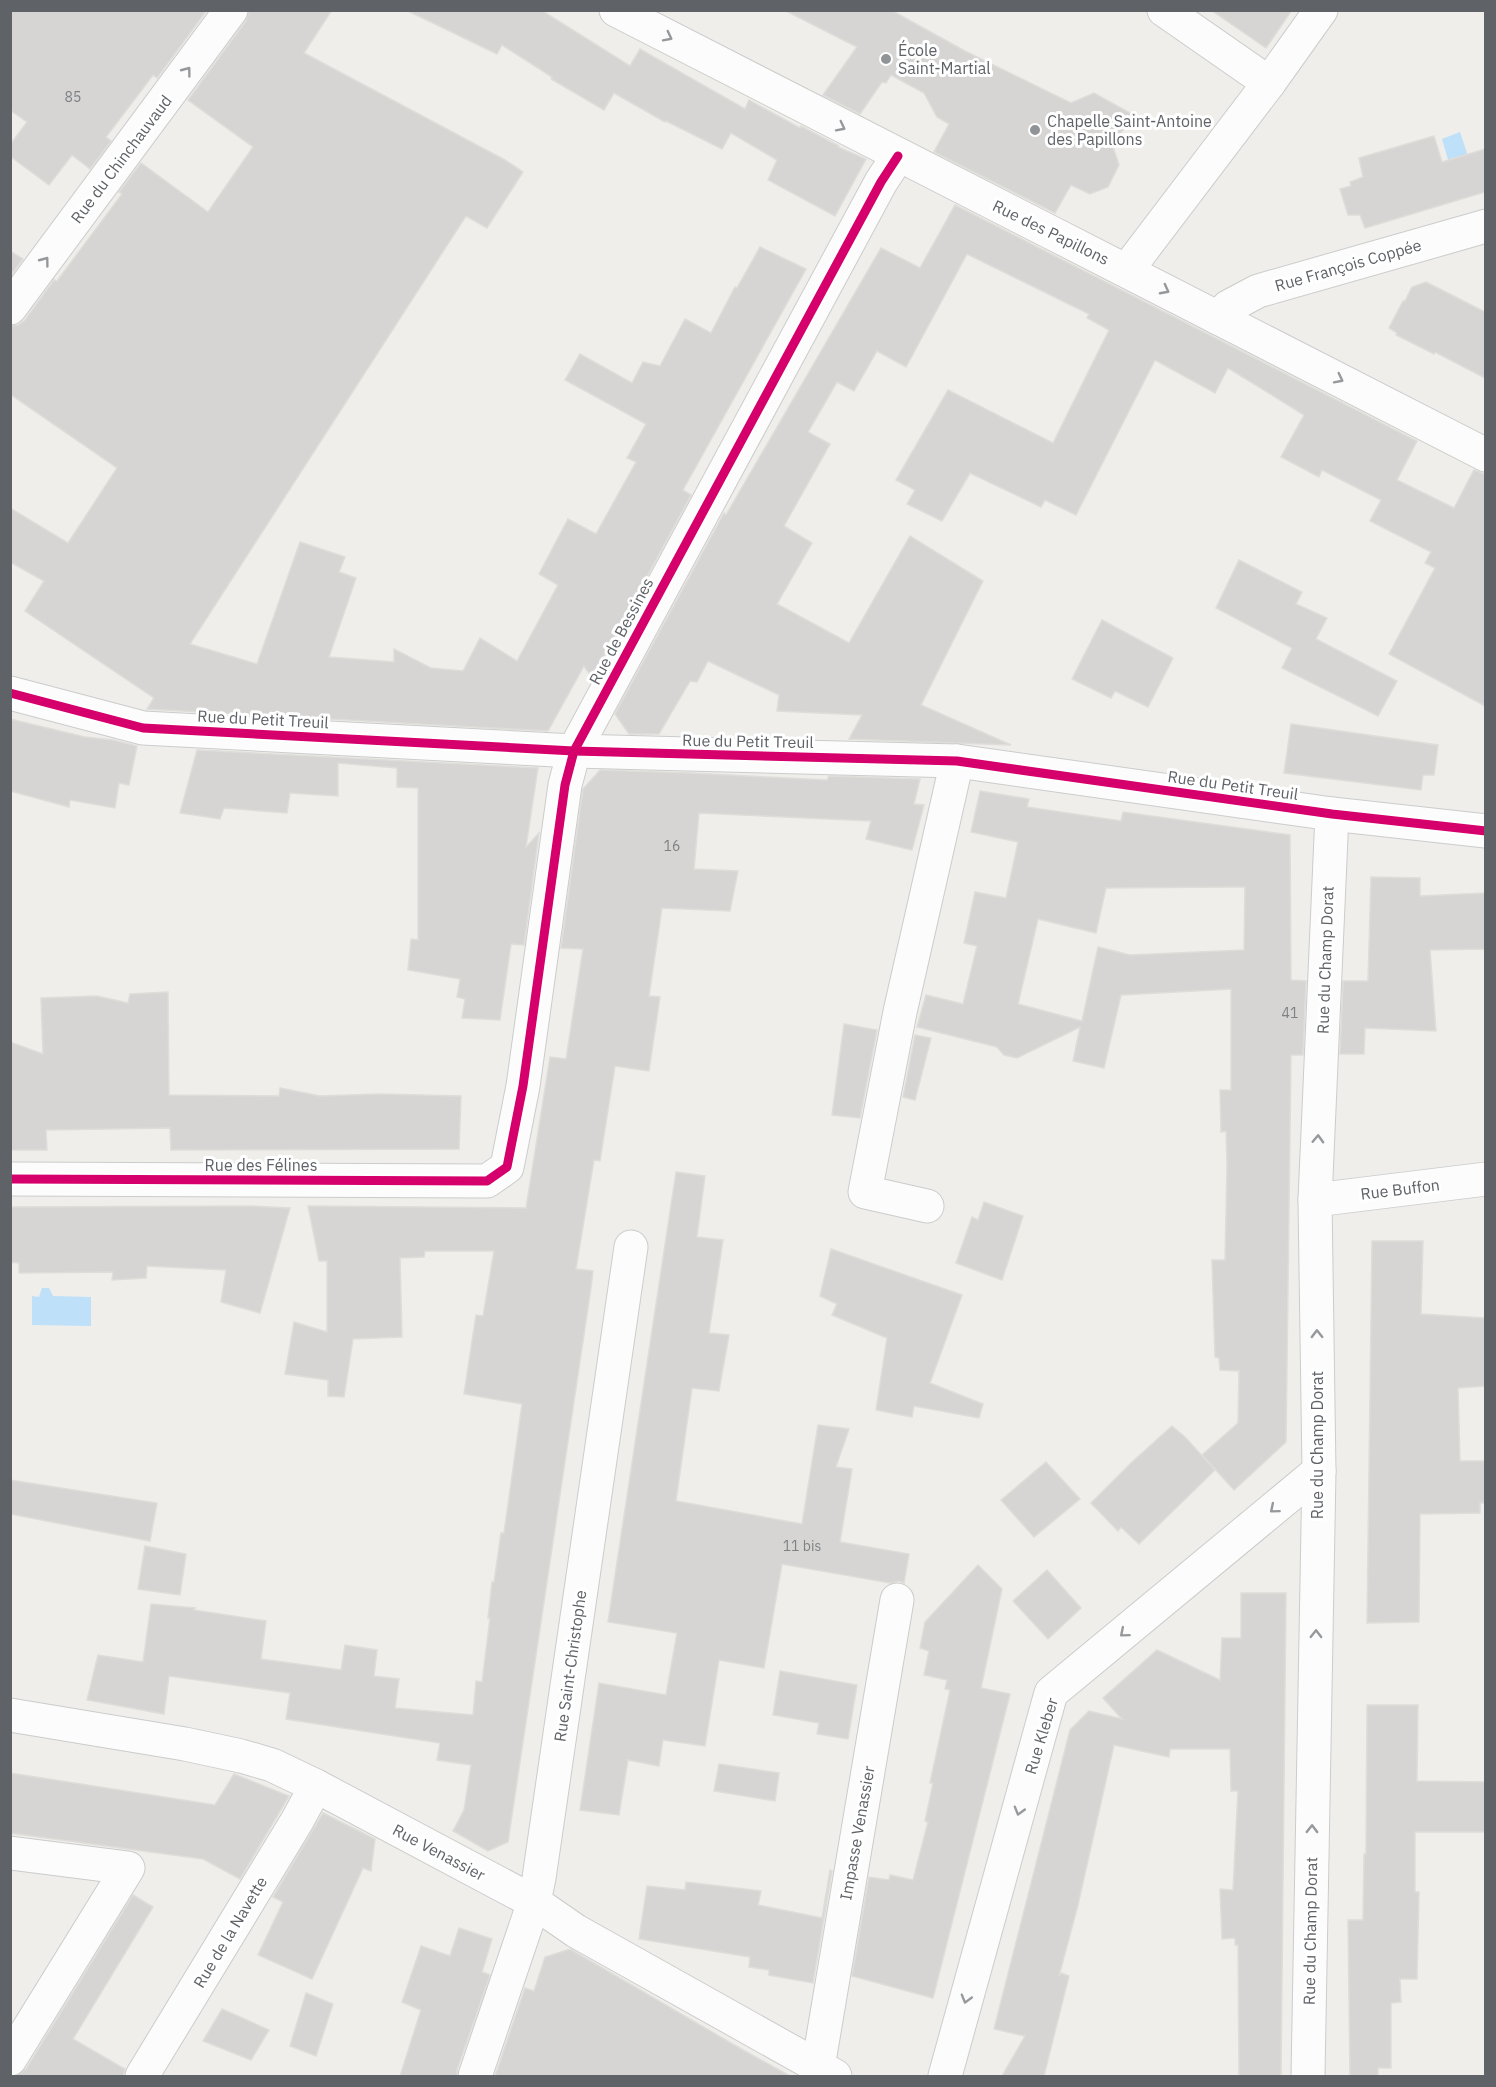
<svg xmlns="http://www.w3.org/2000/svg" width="1496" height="2087" font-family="'IBM Plex Sans',sans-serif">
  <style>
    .water { fill: #bfe0f9 }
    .building { fill: #d6d5d3; stroke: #deddd9; stroke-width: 1.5; fill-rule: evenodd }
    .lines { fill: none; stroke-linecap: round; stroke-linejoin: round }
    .minor-casing { stroke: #cbcccc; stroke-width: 35 }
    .minor { stroke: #fdfcfc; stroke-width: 33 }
    .cycleway-casing { stroke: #fff; stroke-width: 13 }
    .cycleway { stroke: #d6006c; stroke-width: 9 }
    .oneway { stroke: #96999c }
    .poi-dot { fill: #919496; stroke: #fff; stroke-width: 2 }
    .labels { text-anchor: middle; stroke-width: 6; stroke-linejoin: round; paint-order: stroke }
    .number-label { font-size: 14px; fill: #7e8184 }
    .poi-label { font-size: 16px; fill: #5f6368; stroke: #fff; text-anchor: start }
    .street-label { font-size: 16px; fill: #5f6368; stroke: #fff }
  </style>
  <rect width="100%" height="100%" fill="#efeeea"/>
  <!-- water -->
  <g class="water">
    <path d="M1460 132 1474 174 1454 180 1442 139Z"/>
    <path d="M42 1288H49L53 1296 91 1297V1326L32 1325V1296L39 1297Z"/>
  </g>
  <!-- building -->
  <g class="building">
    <path d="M10 10H207L157 78 153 75 106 137 111 141 90 169 72 155 49 185 10 156V145L27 122 10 110Z"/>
    <path d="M249 10H332L304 53 505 160 523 172 487 228 466 216 190 644 257 664 300 542 345 557 339 572 356 578 329 657 394 662V649L431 668 463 671 480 638 517 661 558 585 539 574 568 519 596 534 636 462 627 458 646 424 565 380 580 354 632 383 643 362 660 366 685 319 711 333 735 287 737 288 760 247 806 269 683 490 691 495 592 678 584 666 548 731 147 709 154 698 25 611 44 581 10 562V508L68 543 117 468 10 394V326L18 325 25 320 54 280 57 281 122 194 119 192 141 163 208 212 253 147 188 100 246 21Z"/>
    <path d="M406 10H541L630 66 640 49 745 109 749 100 800 128 801 126 839 146 838 147 866 159 835 216 768 180 777 160 731 133 722 149 666 121 665 122 614 93 604 110 551 79 552 77 502 45 497 54Z"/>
    <path d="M784 10H891L965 51 1071 103 1094 93 1132 114 1113 147 1119 165 1108 187 1090 194 1071 185 1055 213 934 152 949 124 937 117 924 93 891 75 886 83 882 82 860 114 823 95 857 47Z"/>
    <path d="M1211 10H1292L1266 48Z"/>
    <path d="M1434 136 1442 162 1485 149V192L1365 228 1360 215H1348L1340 189 1351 186 1350 182 1363 177 1359 158Z"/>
    <path d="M955 205 1417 441 1397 480 1454 508 1474 470 1485 474V706L1389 654 1435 568 1425 563 1431 552 1370 521 1381 500 1322 470 1319 477 1281 457 1304 415 1228 368 1215 393 1155 360 1076 515 1045 500 1041 507 970 473 942 521 907 504 915 490 896 480 948 390 1053 443 1109 330 1087 318 1089 314 967 254 906 367 877 351 854 391 837 382 808 432 830 444 784 526 812 543 777 604 849 643 910 536 983 581 921 705 1011 745 849 739 862 715 777 711 779 695 708 661 697 682 690 681 659 734H629L615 714 724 513 726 515 881 248 920 268Z"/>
    <path d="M10 251 23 259 10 276Z"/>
    <path d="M1426 282 1485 312V378L1435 352 1434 354 1396 335 1397 333 1389 328 1403 301H1405L1412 287Z"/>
    <path d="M1239 560 1302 592 1296 604 1327 618 1316 639 1397 681 1378 716 1282 668 1292 648 1216 608Z"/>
    <path d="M1102 620 1173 658 1148 707 1115 691 1111 698 1072 679Z"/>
    <path d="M10 719 85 737 113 740 137 746 129 785 119 783 115 808 70 800 69 807 10 791Z"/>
    <path d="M1291 724 1438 745 1434 775H1423L1421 790 1284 773Z"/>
    <path d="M197 750 538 768 526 847 539 833 524 945 511 944 500 1020 462 1018 465 999 457 997 460 979 408 970 411 939 418 940V788L397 787V768L338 763V796L290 793 287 813 224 808 220 819 180 813Z"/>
    <path d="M600 770 691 773 827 780 829 776 920 779 914 804 924 805 912 850 866 839 871 821 699 813 694 869 738 871 730 911 662 908 649 996 660 997 649 1071 615 1066 600 1161 594 1160 576 1269 593 1271 591 1288 508 1842 488 1851 453 1831 464 1810 471 1765 437 1760 440 1743 286 1719 290 1693 169 1676 164 1714 87 1700 98 1655 143 1662 151 1604 195 1608 194 1610 266 1621 261 1659 341 1670 345 1645 377 1650 374 1676 399 1679 395 1708 473 1715 476 1681 482 1682 490 1618H488L492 1582H494L501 1533H504L522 1404 464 1394 476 1315 483 1316 494 1251H425L424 1257 400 1258 402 1337 353 1339 344 1397 328 1396V1380L285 1374 294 1322 327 1332V1261H319L308 1206 526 1208 550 1057 566 1059 583 949 561 948 583 789Z"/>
    <path d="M980 791 1029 799 1027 807 1121 821 1123 812 1290 835 1291 980 1306 981 1303 1055H1291L1286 1442 1234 1490 1202 1455 1238 1423 1239 1371 1220 1370 1219 1358 1215 1357 1212 1260H1225L1227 1165 1226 1131 1221 1132 1220 1090H1231V989L1121 995 1104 1068 1073 1061 1080 1027 1017 1058 1004 1055 997 1047 917 1027 926 995 963 1004 977 946 964 943 975 892 1006 898 1018 842 971 832ZM1225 887H1245L1244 950 1130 955 1098 947 1082 1021 1018 1004 1038 919 1096 933 1106 888Z"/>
    <path d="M1371 877 1420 878V896L1485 893V949L1430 950 1436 1031 1365 1028 1364 1054H1340L1343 981H1368Z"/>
    <path d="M168 992 169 1095 279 1096 280 1088 320 1096 380 1094 461 1096 459 1149 171 1150 170 1128 46 1130 47 1150H10V1042L43 1054 41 998 97 996 128 1003 130 994Z"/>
    <path d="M844 1024 877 1030 860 1118 832 1115Z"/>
    <path d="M915 1035 931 1038 915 1100 903 1097Z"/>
    <path d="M676 1172 705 1176 697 1237 723 1240 709 1333 729 1335 719 1391 692 1388 676 1501 802 1524 818 1425 849 1429 836 1467 852 1469 840 1542 909 1554 904 1583 900 1581 890 1583 782 1564 764 1668 719 1660 705 1746 663 1740 659 1766 628 1760 619 1815 580 1810 599 1683 666 1695 677 1633 608 1622Z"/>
    <path d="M984 1202 1023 1216 1002 1280 956 1263 972 1217 978 1220Z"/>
    <path d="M251 1206 290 1208 260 1313 221 1302 226 1270 147 1266 146 1278 112 1280 113 1272 19 1273V1263L10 1262V1207Z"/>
    <path d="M1372 1241H1423L1421 1314 1485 1318V1386L1458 1388 1460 1461H1485V1503H1480V1513L1420 1514 1419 1622 1367 1623Z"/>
    <path d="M831 1249 962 1295 930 1383 983 1404 979 1418 914 1406 912 1417 876 1410 887 1338 832 1315 837 1304 820 1296Z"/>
    <path d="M1172 1426 1185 1437 1215 1470 1139 1544 1121 1527 1118 1531 1091 1503 1131 1463Z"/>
    <path d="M1046 1462 1080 1499 1034 1537 1001 1500Z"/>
    <path d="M10 1480 157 1503 150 1541 10 1514Z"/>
    <path d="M145 1546 186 1554 180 1595 138 1589Z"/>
    <path d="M978 1565 1002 1589 981 1688 1010 1694 933 1998 852 1976 869 1877 889 1880 890 1875 913 1880 928 1822 925 1821 933 1783H930L950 1690 945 1689 947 1680 924 1675 929 1651 920 1648 925 1622Z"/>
    <path d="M1047 1570 1081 1608 1048 1639 1013 1601Z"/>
    <path d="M1241 1593H1286L1281 2076H1239L1238 1945H1235V1938L1222 1939 1220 1889 1233 1890 1238 1791H1231L1230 1749H1170L1169 1757 1114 1745 1078 1905 1059 1976 1061 1973 1069 1976 1044 2076H1002L1025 2036 994 2029 1070 1730 1089 1711 1122 1719 1103 1698 1157 1650 1220 1680 1222 1638H1241Z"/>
    <path d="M780 1671 857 1685 848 1739 817 1734 819 1723 773 1715Z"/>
    <path d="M1367 1705H1418L1417 1781 1485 1782V1832H1415V1892H1419L1417 1979H1400L1401 2002 1391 2003V2068H1378V2076H1350L1348 1920H1363L1364 1854H1366Z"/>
    <path d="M719 1764 779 1773 775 1801 714 1791Z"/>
    <path d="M10 1773 215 1805 234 1774 289 1796 240 1879 203 1859 10 1833Z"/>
    <path d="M323 1813 375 1839 371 1871 363 1868 312 1979 258 1955 283 1902 273 1897Z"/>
    <path d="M830 1870 832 1871 813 1983 769 1975V1970L749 1967 750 1957 639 1939 647 1886 685 1890 686 1882 761 1891 758 1905 822 1918Z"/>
    <path d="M133 1895 153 1907 73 2039 125 2069 123 2076H15L26 2069Z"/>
    <path d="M459 1928 492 1939 482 1972 490 1975 457 2070V2076H400L421 2010 402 2002 421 1946 450 1956Z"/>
    <path d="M570 1949 736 2046 790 2076H495L525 1988 534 1991 545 1957Z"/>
    <path d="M306 1993 333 2004 316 2056 290 2046Z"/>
    <path d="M222 2009 269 2030 251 2060 203 2041Z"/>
  </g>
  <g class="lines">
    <!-- minor casing -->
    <g class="minor-casing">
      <g id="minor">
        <path d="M616 10C905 160 1197 305 1486 455"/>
        <path d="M1164 10 1269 83"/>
        <path d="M1127 270 1269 83 1321 10"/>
        <path d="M10 308 231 10"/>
        <path d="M1218 318 1228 307 1258 291 1486 226"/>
        <path d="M10 693 143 728 574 751 957 761 1332 814 1486 831"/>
        <path d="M10 1179 487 1181 507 1167 523 1086 565 785 574 751 881 182 898 156"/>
        <path d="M1315 1200 1486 1179"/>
        <path d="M927 1206 865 1192 900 1012 957 761"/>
        <path d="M10 1715 185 1744 241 1756 272 1765 316 1786 534 1902 576 1931 835 2076"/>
        <path d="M10 1853 128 1868 10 2059"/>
        <path d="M818 2067 897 1600"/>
        <path d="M142 2076 297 1821 316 1786"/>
        <path d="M475 2076 534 1902 539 1878 631 1247"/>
        <path d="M945 2076 1051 1693 1319 1471"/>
        <path d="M1308 2076 1319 1471 1315 1200 1332 814"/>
      </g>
    </g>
    <!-- minor -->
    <use href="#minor" class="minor"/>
    <!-- cycleway casing -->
    <g class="cycleway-casing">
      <g id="cycleway">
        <path d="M10 693 143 728 574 751 957 761 1332 814 1486 831"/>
        <path d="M10 1179 487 1181 507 1167 523 1086 565 785 574 751 881 182 898 156"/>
      </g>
    </g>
    <!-- cycleway -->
    <use href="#cycleway" class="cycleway"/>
  </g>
  <!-- one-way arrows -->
  <defs><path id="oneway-chevron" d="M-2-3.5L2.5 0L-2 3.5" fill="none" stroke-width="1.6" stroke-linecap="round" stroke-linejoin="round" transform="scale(1.5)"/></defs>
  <g class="oneway">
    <use href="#oneway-chevron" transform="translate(668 37) rotate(27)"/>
    <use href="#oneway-chevron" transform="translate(187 71) rotate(-53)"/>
    <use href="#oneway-chevron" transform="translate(841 127) rotate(27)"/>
    <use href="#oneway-chevron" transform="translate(45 261) rotate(-53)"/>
    <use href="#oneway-chevron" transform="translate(1165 290) rotate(28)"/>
    <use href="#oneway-chevron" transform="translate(1339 379) rotate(27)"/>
    <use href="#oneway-chevron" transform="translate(1318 1139) rotate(-88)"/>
    <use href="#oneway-chevron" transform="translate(1317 1334) rotate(-91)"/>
    <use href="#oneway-chevron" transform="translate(1274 1509) rotate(140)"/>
    <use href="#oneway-chevron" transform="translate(1124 1633) rotate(140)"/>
    <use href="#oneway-chevron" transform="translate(1316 1634) rotate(-89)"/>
    <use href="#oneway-chevron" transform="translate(1019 1811) rotate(106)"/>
    <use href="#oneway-chevron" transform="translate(1312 1829) rotate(-89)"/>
    <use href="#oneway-chevron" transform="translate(966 1999) rotate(106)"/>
  </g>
  <!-- markers -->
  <g class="poi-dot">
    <circle cx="886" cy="59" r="6"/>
    <circle cx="1035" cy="130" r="6"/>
  </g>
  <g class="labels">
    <!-- number labels -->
    <g class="number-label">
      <text x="73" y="102">85</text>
      <text x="672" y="851">16</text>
      <text x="1290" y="1018">41</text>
      <text x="802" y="1551">11 bis</text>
    </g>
    <!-- poi labels -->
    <g class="poi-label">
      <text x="898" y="56">École<tspan x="898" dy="18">Saint-Martial</tspan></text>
      <text x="1047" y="127">Chapelle Saint-Antoine<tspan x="1047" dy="18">des Papillons</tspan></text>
    </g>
    <!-- street labels -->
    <g class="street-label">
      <text transform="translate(121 159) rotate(-53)" y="6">Rue du Chinchauvaud</text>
      <text transform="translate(1051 232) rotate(26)" y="6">Rue des Papillons</text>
      <text transform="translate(1348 265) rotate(-16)" y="6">Rue François Coppée</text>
      <text transform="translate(621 631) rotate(-62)" y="6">Rue de Bessines</text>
      <text transform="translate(263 719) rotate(3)" y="6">Rue du Petit Treuil</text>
      <text transform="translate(748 741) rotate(1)" y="6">Rue du Petit Treuil</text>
      <text transform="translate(1233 785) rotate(8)" y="6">Rue du Petit Treuil</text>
      <text transform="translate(1325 960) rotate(-88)" y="6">Rue du Champ Dorat</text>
      <text x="261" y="1171">Rue des Félines</text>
      <text transform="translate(1400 1189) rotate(-7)" y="6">Rue Buffon</text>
      <text transform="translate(1317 1445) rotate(-90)" y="6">Rue du Champ Dorat</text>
      <text transform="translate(570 1666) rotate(-82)" y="6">Rue Saint-Christophe</text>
      <text transform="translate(1041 1736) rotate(-73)" y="6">Rue Kleber</text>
      <text transform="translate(857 1833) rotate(-80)" y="6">Impasse Venassier</text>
      <text transform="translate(439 1852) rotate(28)" y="6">Rue Venassier</text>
      <text transform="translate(1310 1931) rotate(-89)" y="6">Rue du Champ Dorat</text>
      <text transform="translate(230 1932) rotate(-59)" y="6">Rue de la Navette</text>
    </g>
  </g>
  <!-- border -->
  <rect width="1496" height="2087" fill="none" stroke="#5f6368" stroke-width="24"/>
</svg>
